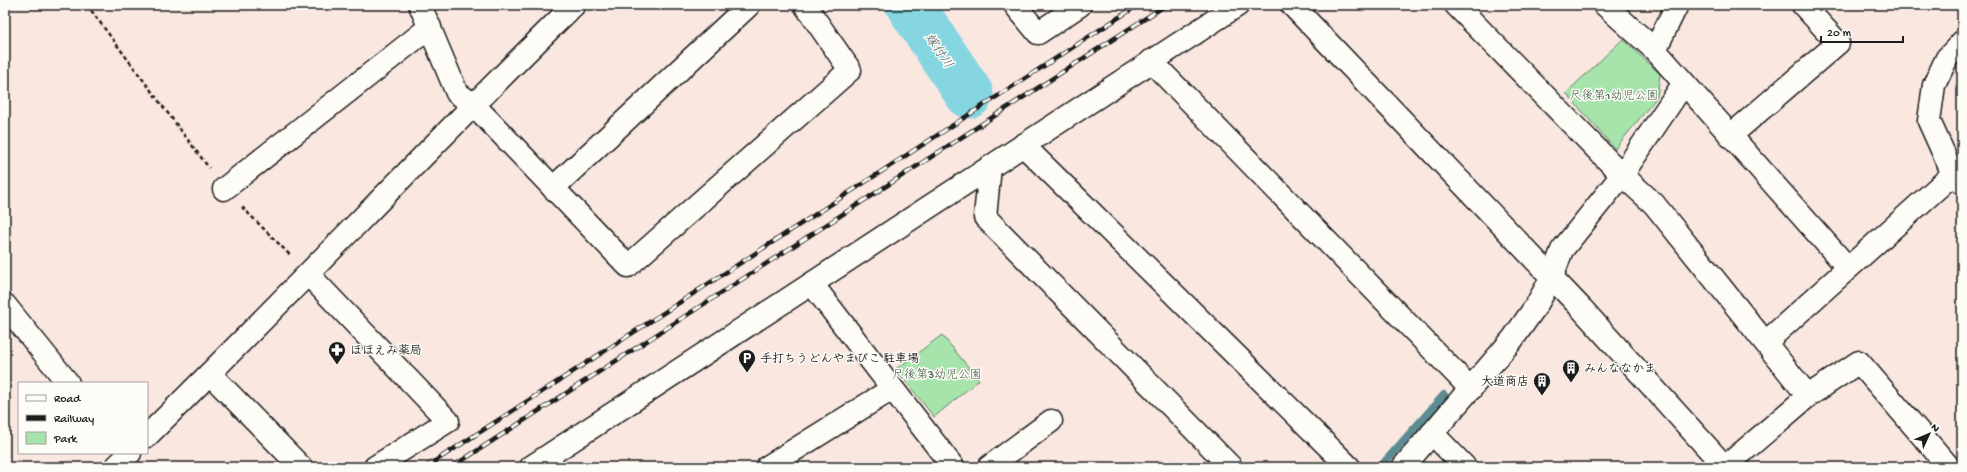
<svg xmlns="http://www.w3.org/2000/svg" width="1967" height="472" font-family="'Gochi Hand','Klee One',sans-serif">
  <style>
    .green { fill: #a6e4ac; stroke: #618064 }
    .lines { fill: none; stroke-linecap: round; stroke-linejoin: round }
    .stream { stroke: #5c8c92; stroke-width: 8 }
    .river { stroke: #86d6e1; stroke-width: 49 }
    .minor-casing { stroke: #1c1c1c; stroke-width: 25 }
    .path { stroke: #1c1c1c; stroke-width: 2.5; stroke-dasharray: 4 3; stroke-linecap: butt }
    .minor { stroke: #fdfcf7; stroke-width: 22 }
    .rail-casing { stroke: #1c1c1c; stroke-width: 4.5 }
    .rail { stroke: #fdfcf7; stroke-width: 3; stroke-dasharray: 9; stroke-linecap: butt }
    .labels { text-anchor: middle; stroke-width: 3; stroke-linejoin: round; paint-order: stroke }
    .park-label { font-size: 12px; fill: #455847; stroke: #fdfcf7 }
    .poi-label { font-size: 12px; font-weight: bold; fill: #1c1c1c; stroke: #fdfcf7; text-anchor: start }
    .water-label { font-size: 13px; font-style: italic; fill: #415d61; stroke: #fdfcf7 }
  </style>
  <rect width="100%" height="100%" fill="#f9e7e0"/>
  <filter id="ink" filterUnits="userSpaceOnUse"><feTurbulence type="fractalNoise" baseFrequency=".025" numOctaves="2"/><feDisplacementMap in="SourceGraphic" scale="8" xChannelSelector="R" yChannelSelector="G"/><feConvolveMatrix kernelMatrix="1 2 1 2 8 2 1 2 1" color-interpolation-filters="sRGB"/></filter>
  <g filter="url(#ink)">
    <!-- green -->
    <g class="green">
      <path d="M1623 39 1660 74 1657 97 1615 149 1566 93Z"/>
      <path d="M942 335 979 380 934 417 896 369Z"/>
    </g>
    <g class="lines">
      <!-- stream -->
      <path class="stream" d="M1383 464 1444 395"/>
      <!-- river -->
      <path class="river" d="M910 5 969 94"/>
      <!-- minor casing -->
      <g class="minor-casing">
        <g id="minor">
          <path d="M420 5 457 93 473 104 628 266 850 70 805 5"/>
          <path d="M1015 5 1038 33 1080 5"/>
          <path d="M1292 5 1582 309 1725 467"/>
          <path d="M1456 5 1622 175 1654 204 1808 396"/>
          <path d="M1605 5 1655 50 1848 268"/>
          <path d="M1962 42 1947 58 1934 85 1929 121 1953 174 1962 183"/>
          <path d="M1655 50 1677 5"/>
          <path d="M1151 61 1471 389"/>
          <path d="M1730 136 1838 43 1803 5"/>
          <path d="M1023 145 1349 467"/>
          <path d="M990 167 985 217 1231 467"/>
          <path d="M553 188 749 5"/>
          <path d="M224 189 430 27"/>
          <path d="M308 274 448 421 375 467"/>
          <path d="M812 284 953 467"/>
          <path d="M5 305 68 383"/>
          <path d="M1766 342 1953 174"/>
          <path d="M210 374 301 467"/>
          <path d="M1432 433 1465 467"/>
          <path d="M147 436C291 294 430 146 574 5"/>
          <path d="M116 467 130 453"/>
          <path d="M531 467 1238 5"/>
          <path d="M767 467 892 389"/>
          <path d="M989 467 1051 421"/>
          <path d="M1403 467 1512 340 1536 306 1552 277 1562 250 1622 175 1684 83"/>
          <path d="M1725 467 1808 396 1859 362 1949 467"/>
        </g>
      </g>
      <!-- path -->
      <g class="path">
        <path d="M87 5 209 168"/>
        <path d="M242 207 291 256"/>
      </g>
      <!-- minor -->
      <use href="#minor" class="minor"/>
      <!-- rail casing -->
      <g class="rail-casing">
        <g id="rail">
          <path d="M426 467 1138 5"/>
          <path d="M452 467 1166 5"/>
        </g>
      </g>
      <!-- rail -->
      <use href="#rail" class="rail"/>
    </g>
  </g>
  <!-- icons -->
  <defs>
    <g id="pharmacy-pin" transform="scale(0.9)"><path d="M0 17L-7.5 6A9.5 9.5 0 1 1 7.5 6Z" fill="#1c1c1c" stroke="#fdfcf7"/><path d="M-2-6h4v4h4v4h-4v4h-4v-4h-4v-4h4Z" fill="#fff"/></g>
    <g id="parking-pin" transform="scale(0.9)"><path d="M0 17L-7.5 6A9.5 9.5 0 1 1 7.5 6Z" fill="#1c1c1c" stroke="#fdfcf7"/><path d="M-3.5-5.5H1a3.5 3.5 0 0 1 0 7H-1V5.5H-3.5ZM-1-3.4V-.6H.8a1.4 1.4 0 0 0 0-2.8Z" fill="#fff"/></g>
    <g id="building-pin" transform="scale(0.9)"><path d="M0 17L-7.5 6A9.5 9.5 0 1 1 7.5 6Z" fill="#1c1c1c" stroke="#fdfcf7"/><path d="M-4-6H4V6H1V3H-1V6H-4ZM-2.5-4.3h1.7v1.8h-1.7ZM.8-4.3h1.7v1.8H.8ZM-2.5-1h1.7V.8h-1.7ZM.8-1h1.7V.8H.8Z" fill="#fff"/></g>
  </defs>
  <g fill-rule="evenodd">
    <use href="#pharmacy-pin" x="337" y="350"/>
    <use href="#parking-pin" x="747" y="358"/>
    <use href="#building-pin" x="1571" y="368"/>
    <use href="#building-pin" x="1542" y="381"/>
  </g>
  <g class="labels">
    <!-- park labels -->
    <g class="park-label">
      <text x="1614" y="99">尺後第1幼児公園</text>
      <text x="937" y="378">尺後第3幼児公園</text>
    </g>
    <!-- poi labels -->
    <g class="poi-label">
      <text x="350" y="354">ほほえみ薬局</text>
      <text x="760" y="362">手打ちうどんやまびこ 駐車場</text>
      <text x="1584" y="372">みんななかま</text>
      <text x="1529" y="385" text-anchor="end">大道商店</text>
    </g>
    <!-- water labels -->
    <g class="water-label">
      <text transform="translate(940 50) rotate(56)" y="5">嫁付川</text>
    </g>
  </g>
  <!-- margin -->
  <rect width="1967" height="472" fill="none" stroke="#fdfcf7" stroke-width="20"/>
  <rect x="10" y="10" width="1947" height="452" fill="none" stroke="#1c1c1c" stroke-width="1.5" filter="url(#ink)"/>
  <!-- legend -->
  <rect x="18" y="382" width="130" height="72" fill="#fdfcf7" stroke="#a3a29f"/>
  <rect x="26" y="395" width="20" height="6" fill="#fdfcf7" stroke="#a3a29f"/>
  <text x="54" y="402" font-size="12" fill="#1c1c1c">Road</text>
  <rect x="26" y="415" width="20" height="6" fill="#1c1c1c" stroke="#a3a29f"/>
  <text x="54" y="422" font-size="12" fill="#1c1c1c">Railway</text>
  <rect x="26" y="432" width="20" height="12" fill="#a6e4ac" stroke="#a3a29f"/>
  <text x="54" y="442" font-size="12" fill="#1c1c1c">Park</text>
  <!-- north arrow -->
  <g transform="translate(1929 434) rotate(46)" stroke="#fdfcf7" stroke-width="3" paint-order="stroke">
  <path d="M0-3L7 15L0 10L-7 15Z" fill="#1c1c1c"/>
  <text y="-6" font-size="11" font-weight="bold" text-anchor="middle" fill="#1c1c1c">N</text>
  </g>
  <!-- scale -->
  <path d="M1821 36v6h82v-6" fill="none" stroke="#1c1c1c" stroke-width="2"/>
  <text x="1827" y="36" font-size="12" fill="#1c1c1c" stroke="#fdfcf7" stroke-width="3" paint-order="stroke">20 m</text>
</svg>
